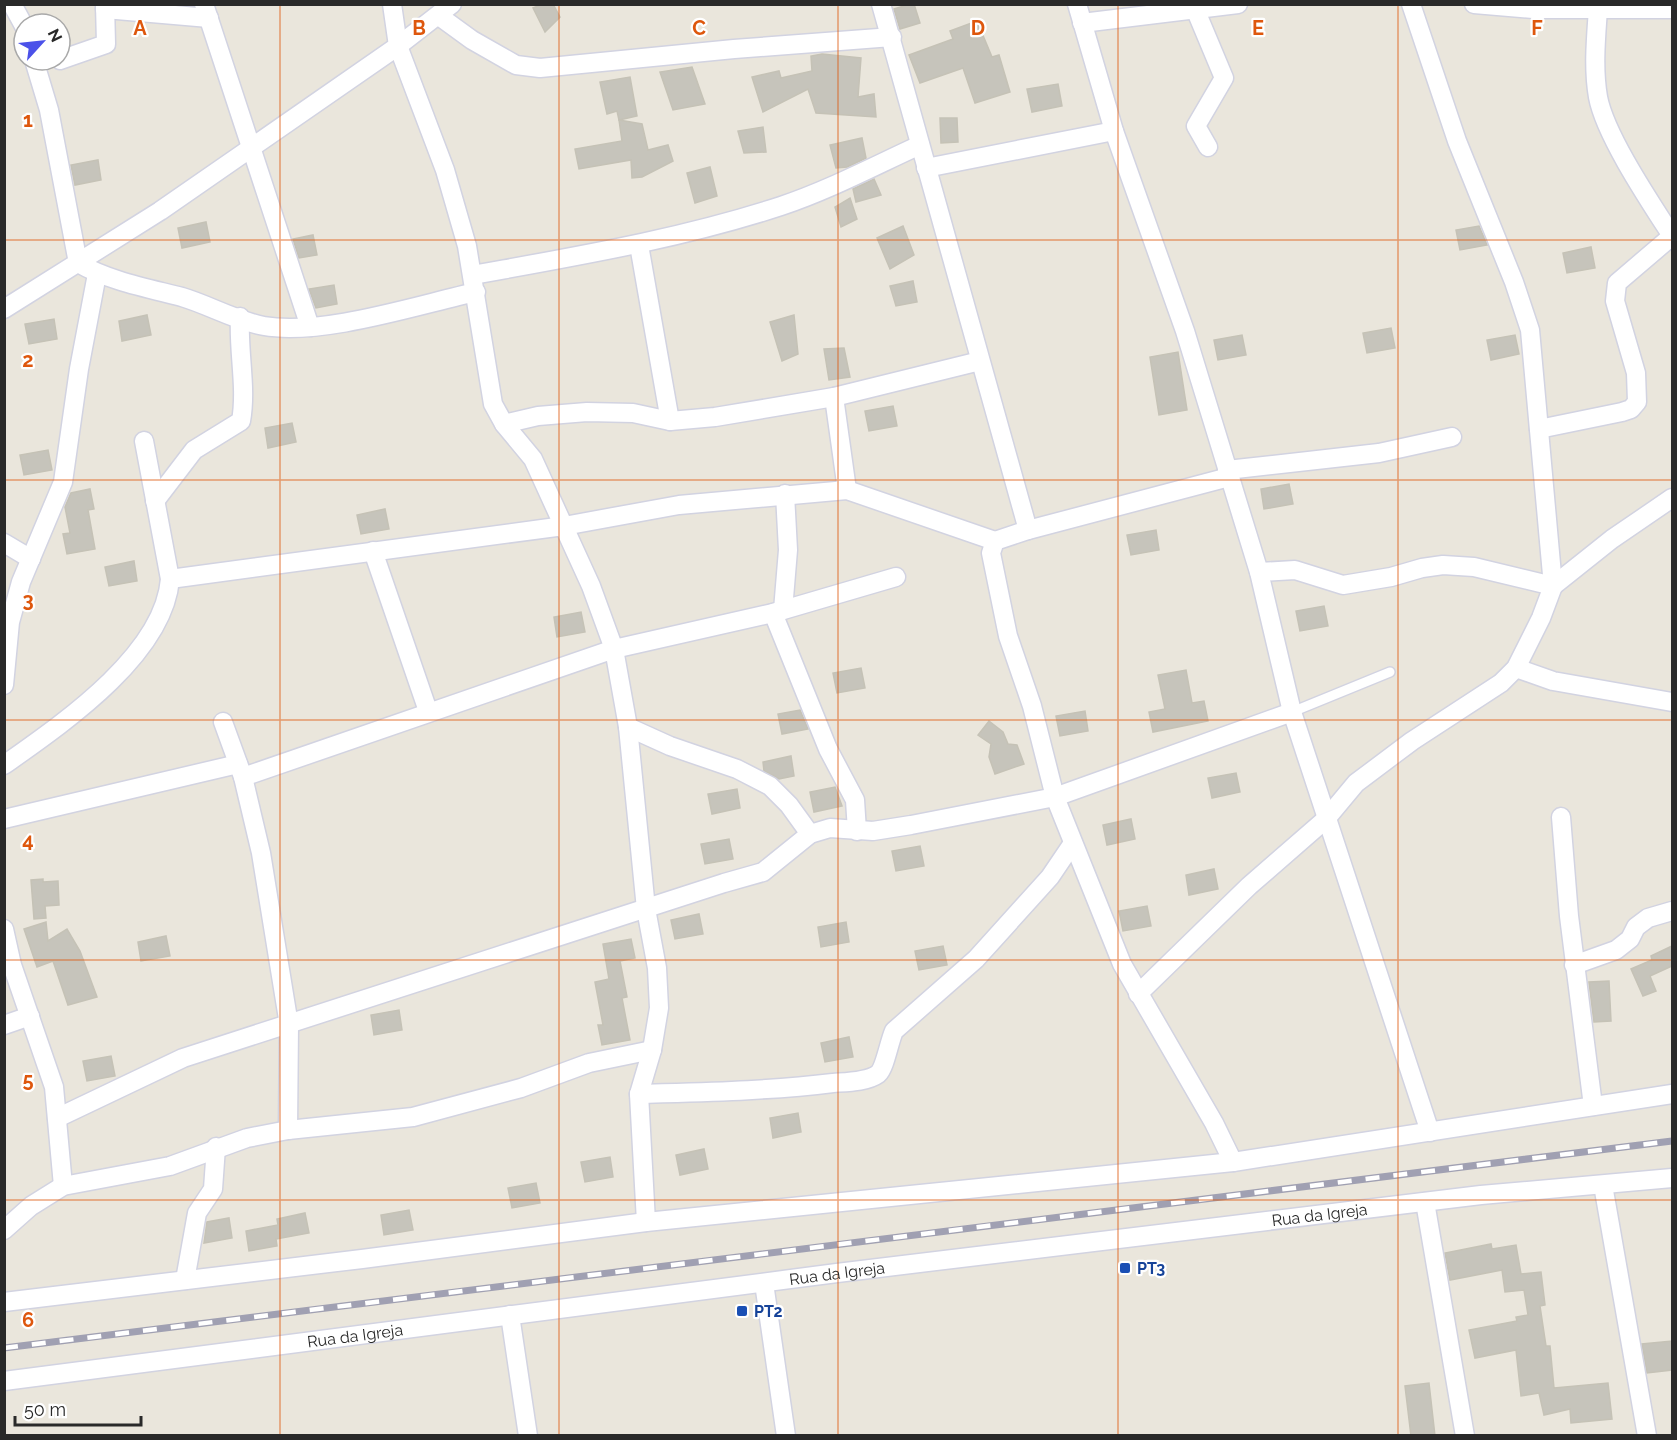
<svg xmlns="http://www.w3.org/2000/svg" width="1677" height="1440" font-family="Raleway,sans-serif">
  <style>
    .building { fill: #c6c4bb; stroke: #c5c2b6; stroke-width: 1.5 }
    .lines { fill: none; stroke-linecap: round; stroke-linejoin: round }
    .service-casing { stroke: #d2d3e1; stroke-width: 12 }
    .minor-casing { stroke: #d2d3e1; stroke-width: 21 }
    .service { stroke: #fff; stroke-width: 9 }
    .minor { stroke: #fff; stroke-width: 18 }
    .rail-casing { stroke: #a0a0b2; stroke-width: 7 }
    .rail { stroke: #fff; stroke-width: 4.5; stroke-dasharray: 14; stroke-linecap: butt }
    .grid { fill: none; stroke: #de570d; stroke-width: 1.5; stroke-opacity: 0.55 }
    .transit-dot { fill: #1a4fb4; stroke: #fff; stroke-width: 2 }
    .labels { text-anchor: middle; stroke-width: 4.5; stroke-linejoin: round; paint-order: stroke }
    .street-label { font-size: 16px; fill: #292929; stroke: #fff }
    .transit-label { font-size: 16px; font-weight: bold; fill: #164399; stroke: #fff; text-anchor: start }
    .grid-label { font-size: 20px; text-anchor: middle; font-weight: bold; fill: #de570d; stroke: #fff; stroke-width: 4.5; stroke-linejoin: round; paint-order: stroke }
  </style>
  <rect width="100%" height="100%" fill="#eae6dc"/>
  <!-- building -->
  <g class="building">
    <path d="M543 4H553L560 17 545 32 533 8Z"/>
    <path d="M910 4H914L920 23 900 29 894 9Z"/>
    <path d="M977 21 992 57 999 55 1010 92 975 103 963 68 920 83 909 55 953 39 950 31Z"/>
    <path d="M822 54 861 58 858 97 874 94 876 117 816 113 808 89 763 112 752 77 779 71 781 78 812 71 811 56Z"/>
    <path d="M692 67 705 104 673 110 660 72Z"/>
    <path d="M630 77 637 116 619 120 617 111 607 114 600 82Z"/>
    <path d="M1058 84 1062 106 1032 112 1027 89Z"/>
    <path d="M940 118H957L958 142 941 143Z"/>
    <path d="M619 120 642 124 648 150 668 145 673 161 642 177 632 178 631 160 579 169 575 149 622 141Z"/>
    <path d="M763 127 766 152 744 153 738 131Z"/>
    <path d="M862 138 866 158 847 167 836 168 830 145Z"/>
    <path d="M98 160 101 180 75 185 71 165Z"/>
    <path d="M710 167 717 196 695 203 687 173Z"/>
    <path d="M874 179 881 195 856 202 853 189Z"/>
    <path d="M850 198 857 219 841 227 835 207Z"/>
    <path d="M206 222 210 242 182 248 178 228Z"/>
    <path d="M903 226 914 255 890 269 877 238Z"/>
    <path d="M1479 226 1487 245 1460 250 1456 230Z"/>
    <path d="M313 235 317 255 299 258 293 239Z"/>
    <path d="M1591 247 1595 268 1567 273 1563 253Z"/>
    <path d="M913 281 917 302 896 306 890 286Z"/>
    <path d="M334 285 337 304 316 308 309 289Z"/>
    <path d="M147 315 151 335 122 341 119 321Z"/>
    <path d="M794 315 798 354 782 361 770 322Z"/>
    <path d="M54 319 57 339 29 344 25 324Z"/>
    <path d="M1391 328 1395 348 1367 353 1363 333Z"/>
    <path d="M1242 335 1246 355 1218 360 1214 340Z"/>
    <path d="M1515 335 1519 354 1491 360 1487 340Z"/>
    <path d="M844 348 850 377 829 380 824 349Z"/>
    <path d="M1178 352 1187 410 1159 415 1150 357Z"/>
    <path d="M893 406 897 426 869 431 865 411Z"/>
    <path d="M292 423 296 442 268 448 265 428Z"/>
    <path d="M48 450 52 470 24 475 20 455Z"/>
    <path d="M1289 484 1293 504 1264 509 1261 489Z"/>
    <path d="M90 489 94 509 88 510 95 549 67 554 63 534 70 533 65 507 71 493Z"/>
    <path d="M385 509 389 529 361 534 357 515Z"/>
    <path d="M1156 530 1159 550 1131 555 1127 535Z"/>
    <path d="M134 561 137 581 109 586 105 567Z"/>
    <path d="M1324 606 1328 626 1300 631 1296 611Z"/>
    <path d="M581 612 585 632 557 637 554 617Z"/>
    <path d="M861 668 865 688 837 693 833 673Z"/>
    <path d="M1186 670 1192 703 1204 701 1208 721 1153 732 1149 712 1165 709 1158 675Z"/>
    <path d="M800 710 808 729 782 734 778 714Z"/>
    <path d="M1085 711 1088 731 1060 736 1056 716Z"/>
    <path d="M989 721 1003 732 1008 744 1017 745 1024 764 995 774 989 757 991 744 978 735Z"/>
    <path d="M791 756 794 776 779 779 764 771 763 762Z"/>
    <path d="M1236 773 1240 792 1212 798 1208 778Z"/>
    <path d="M835 787 842 806 814 812 810 792Z"/>
    <path d="M737 789 740 808 712 814 708 794Z"/>
    <path d="M1131 819 1135 839 1107 845 1103 825Z"/>
    <path d="M729 839 733 859 705 864 701 844Z"/>
    <path d="M920 846 924 866 896 871 892 851Z"/>
    <path d="M1214 869 1218 889 1189 895 1186 875Z"/>
    <path d="M43 879V882L58 881 59 905 45 906 46 918 34 919 31 880Z"/>
    <path d="M1147 906 1151 926 1123 931 1119 911Z"/>
    <path d="M699 914 703 934 675 939 671 920Z"/>
    <path d="M46 922 48 941 67 929 80 951 97 997 68 1005 53 961 37 967 24 929Z"/>
    <path d="M846 922 849 942 821 947 818 927Z"/>
    <path d="M166 936 170 956 141 961 138 942Z"/>
    <path d="M631 939 635 958 620 961 627 997 622 998 630 1040 602 1045 598 1025H603L595 982 609 979 603 944Z"/>
    <path d="M943 946 947 965 919 970 915 951Z"/>
    <path d="M1672 946V966L1650 976 1656 991 1643 996 1631 969 1652 960 1651 956Z"/>
    <path d="M1609 981 1611 1021 1594 1022 1589 982Z"/>
    <path d="M399 1010 402 1030 374 1035 371 1015Z"/>
    <path d="M849 1037 853 1057 825 1062 821 1043Z"/>
    <path d="M111 1056 115 1076 87 1081 83 1061Z"/>
    <path d="M798 1113 801 1132 773 1138 770 1118Z"/>
    <path d="M704 1149 708 1169 680 1175 676 1155Z"/>
    <path d="M610 1157 613 1177 585 1182 581 1162Z"/>
    <path d="M536 1183 540 1203 512 1208 508 1188Z"/>
    <path d="M409 1210 413 1230 384 1235 381 1215Z"/>
    <path d="M305 1213 309 1233 276 1239 277 1246 249 1251 246 1231 278 1225 277 1219Z"/>
    <path d="M229 1218 232 1238 204 1243 207 1222Z"/>
    <path d="M1491 1244 1492 1249 1516 1245 1521 1274 1541 1272 1545 1305 1540 1306 1546 1346H1550L1554 1388 1608 1383 1612 1419 1571 1423 1570 1409 1544 1415 1539 1393 1521 1396 1516 1350 1475 1358 1469 1330 1517 1321 1516 1317 1528 1315 1524 1290 1505 1292 1502 1270 1450 1280 1445 1253Z"/>
    <path d="M1672 1341V1370L1647 1373 1642 1344Z"/>
    <path d="M1429 1383 1435 1436H1411L1405 1386Z"/>
  </g>
  <g class="lines">
    <!-- service casing -->
    <g class="service-casing">
      <path id="service" d="M1292 712 1390 672"/>
    </g>
    <!-- minor casing -->
    <g class="minor-casing">
      <g id="minor">
        <path d="M12 4 24 26"/>
        <path d="M204 4 310 327"/>
        <path d="M392 4 398 46 445 170 467 246 493 404 504 424 533 459 591 586 614 649 628 727 646 909 657 968 659 1008 652 1050 639 1094 646 1222"/>
        <path d="M881 4 1028 530 995 541 991 553 1008 636 1032 706 1055 797 1122 964 1214 1123 1233 1162"/>
        <path d="M1077 4 1114 131 1185 331 1259 572 1292 712 1430 1132"/>
        <path d="M1193 4 1224 78 1196 126 1208 147"/>
        <path d="M1474 4 1533 9H1672"/>
        <path d="M105 9 209 18"/>
        <path d="M1598 9C1596 38 1593 68 1598 97 1605 135 1650 202 1672 236"/>
        <path d="M439 16 472 40 516 65 540 68 734 49 892 37"/>
        <path d="M1082 23 1238 4"/>
        <path d="M34 60 49 110 78 263C109 281 147 288 182 297 209 305 236 321 264 326 323 336 417 305 476 292"/>
        <path d="M60 60 106 44 105 4"/>
        <path d="M926 168 1114 131"/>
        <path d="M639 245 670 421"/>
        <path d="M473 275C577 256 680 239 781 206 829 190 874 166 920 145"/>
        <path d="M4 309 160 211 398 46 452 4"/>
        <path d="M834 397 847 490"/>
        <path d="M504 424 538 416 587 412 633 413 670 421 715 417 834 397 980 361"/>
        <path d="M1539 429 1622 412 1631 409 1637 402 1636 373 1615 301 1617 283 1672 236"/>
        <path d="M1227 470 1379 453 1452 437"/>
        <path d="M155 501 194 450 241 421C247 387 238 352 240 317"/>
        <path d="M1028 530 1229 477"/>
        <path d="M4 543 31 559"/>
        <path d="M373 551 428 711"/>
        <path d="M1259 572 1295 570 1343 585 1391 577 1422 568 1443 565 1474 567 1553 586"/>
        <path d="M170 579 564 526 679 505 847 490 995 541"/>
        <path d="M1553 586 1612 539 1672 498"/>
        <path d="M783 610 788 550 785 494"/>
        <path d="M773 613 828 749 855 800 857 831"/>
        <path d="M1516 668 1553 681 1672 702"/>
        <path d="M4 685 10 622 21 582 63 482 79 369 97 274"/>
        <path d="M223 722 243 777 261 853 289 1025 288 1130"/>
        <path d="M628 727 670 746 737 769 770 786 789 805 810 834"/>
        <path d="M4 765C62 724 164 655 170 579L144 441"/>
        <path d="M243 777 614 649 773 613 896 577"/>
        <path d="M1561 817 1569 916 1593 1106"/>
        <path d="M4 819 238 764"/>
        <path d="M4 929 12 965 54 1087 63 1186"/>
        <path d="M1574 965 1616 950 1630 939 1636 927 1648 918 1672 911"/>
        <path d="M1138 994 1249 886 1326 819 1356 783 1412 741 1501 683 1516 668 1541 618 1553 586 1530 330 1514 282 1457 141 1411 4"/>
        <path d="M4 1025 30 1016"/>
        <path d="M639 1094C704 1092 768 1091 833 1083 846 1082 867 1082 878 1074 885 1068 889 1042 894 1031L976 959 1050 877 1073 843"/>
        <path d="M57 1118 183 1058 724 883 763 872 810 834 830 828 873 831 911 825 1055 797 1292 712"/>
        <path d="M1603 1185 1647 1436"/>
        <path d="M1425 1202 1465 1436"/>
        <path d="M4 1230 31 1206 63 1186 170 1166 247 1138 288 1130 413 1117 521 1088 589 1063 652 1050"/>
        <path d="M185 1280 197 1213 213 1189 216 1147"/>
        <path d="M764 1283 786 1436"/>
        <path d="M4 1302 362 1259 646 1222 1233 1162 1672 1094"/>
        <path d="M510 1315 528 1436"/>
        <path id="s1" d="M4 1381 837 1273 1481 1195 1672 1178"/>
      </g>
    </g>
    <!-- service -->
    <use href="#service" class="service"/>
    <!-- minor -->
    <use href="#minor" class="minor"/>
    <!-- rail casing -->
    <g class="rail-casing">
      <path id="rail" d="M4 1348 1672 1141"/>
    </g>
    <!-- rail -->
    <use href="#rail" class="rail"/>
  </g>
  <!-- grid -->
  <path class="grid" d="M280 4V1436M559 4V1436M838 4V1436M1118 4V1436M1398 4V1436M4 240H1672M4 480H1672M4 720H1672M4 960H1672M4 1200H1672"/>
  <!-- markers -->
  <g class="transit-dot">
    <rect x="1119" y="1262" width="12" height="12" rx="3"/>
    <rect x="736" y="1305" width="12" height="12" rx="3"/>
  </g>
  <g class="labels">
    <!-- street labels -->
    <g class="street-label">
      <text dy="6" stroke="none"><textPath href="#s1" startOffset="1326">Rua da Igreja</textPath></text>
      <text dy="6" stroke="none"><textPath href="#s1" startOffset="840">Rua da Igreja</textPath></text>
      <text dy="6" stroke="none"><textPath href="#s1" startOffset="354">Rua da Igreja</textPath></text>
    </g>
    <!-- transit labels -->
    <g class="transit-label">
      <text x="1137" y="1274">PT3</text>
      <text x="754" y="1317">PT2</text>
    </g>
  </g>
  <g class="grid-label">
    <text x="140" y="35">A</text>
    <text x="419" y="35">B</text>
    <text x="699" y="35">C</text>
    <text x="978" y="35">D</text>
    <text x="1258" y="35">E</text>
    <text x="1537" y="35">F</text>
    <text x="28" y="127">1</text>
    <text x="28" y="367">2</text>
    <text x="28" y="607">3</text>
    <text x="28" y="847">4</text>
    <text x="28" y="1087">5</text>
    <text x="28" y="1327">6</text>
  </g>
  <!-- border -->
  <rect width="1677" height="1440" fill="none" stroke="#292929" stroke-width="12"/>
  <!-- north arrow -->
  <g transform="translate(42 42) rotate(63)"><circle r="28" fill="#ffffff" stroke="#a9a9a9" stroke-width="1.5"/>
  <path d="M0-4.5L10 22L0 15L-10 22Z" fill="#4b51e9"/>
  <text y="-9" font-size="16" font-weight="bold" text-anchor="middle" fill="#292929">N</text>
  </g>
  <!-- scale -->
  <path d="M15 1416v9h126v-9" fill="none" stroke="#292929" stroke-width="3"/>
  <text x="24" y="1416" font-size="18" fill="#292929" stroke="#ffffff" stroke-width="4.5" paint-order="stroke">50 m</text>
</svg>
